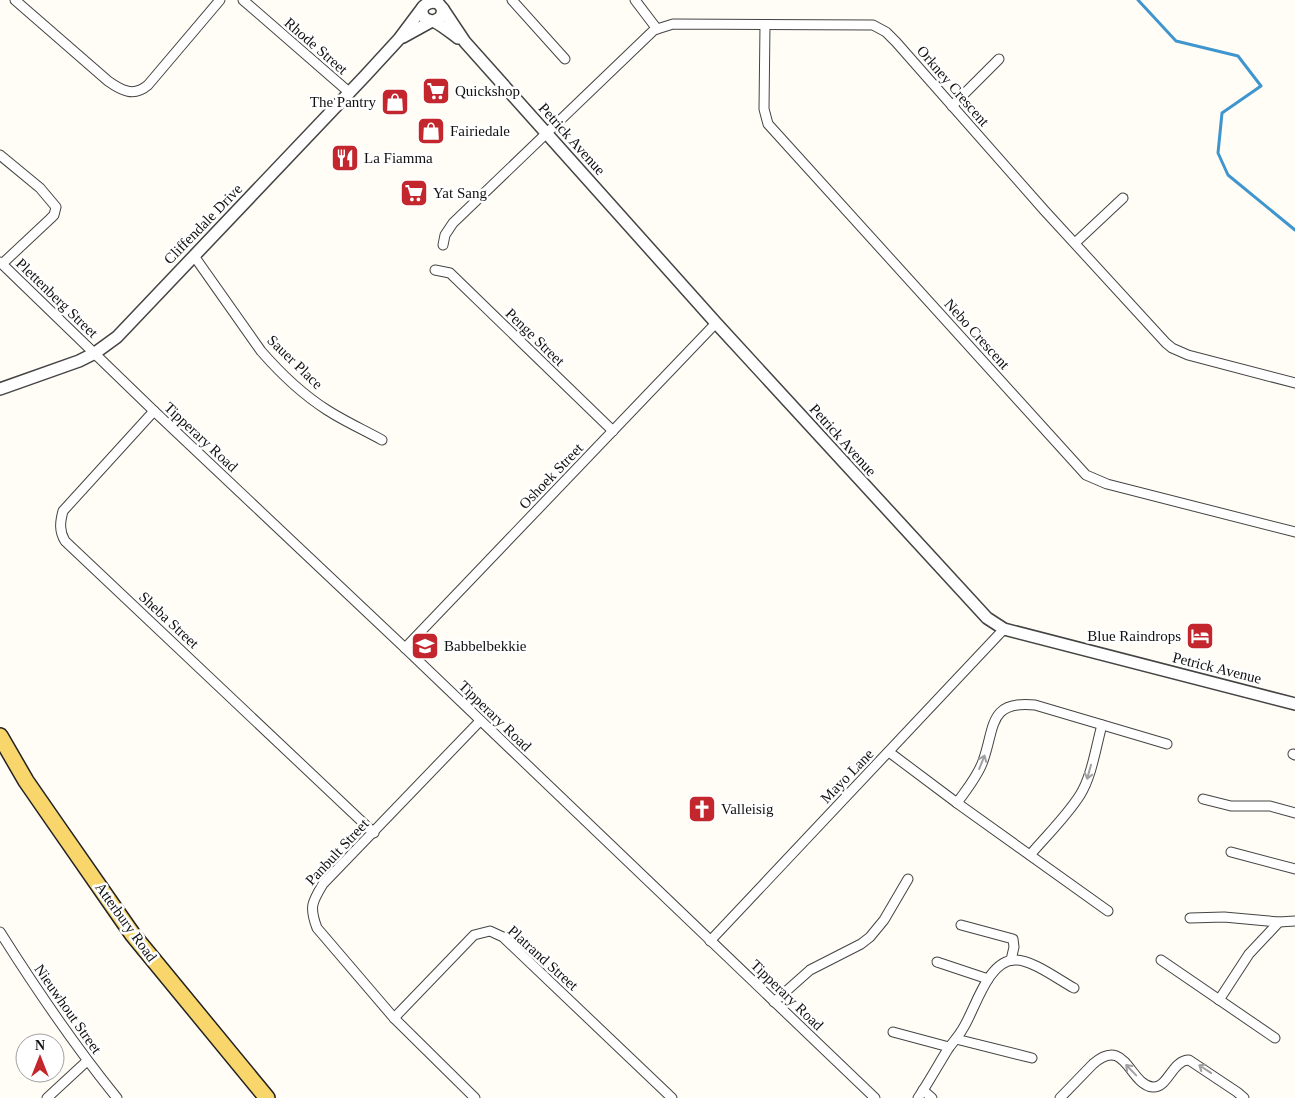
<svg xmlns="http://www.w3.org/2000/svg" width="1295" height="1098" font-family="Georgia,serif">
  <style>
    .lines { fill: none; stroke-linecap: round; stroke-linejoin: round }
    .stream { stroke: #3f96cf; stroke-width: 3 }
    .minor-casing { stroke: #444; stroke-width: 11 }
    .tertiary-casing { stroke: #444; stroke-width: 14 }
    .primary-casing { stroke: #222; stroke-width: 18 }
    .minor { stroke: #fff; stroke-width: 9 }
    .tertiary { stroke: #fff; stroke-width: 11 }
    .primary { stroke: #f9d66b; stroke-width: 15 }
    .oneway { stroke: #a0a0a0 }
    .labels { text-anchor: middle; stroke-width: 5; stroke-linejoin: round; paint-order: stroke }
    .street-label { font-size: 15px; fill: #111; stroke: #fff }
    .poi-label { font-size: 15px; fill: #111; stroke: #fff; text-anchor: start }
  </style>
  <rect width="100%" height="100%" fill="#fffdf5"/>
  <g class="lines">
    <!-- stream -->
    <path class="stream" d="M1138 0 1176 41 1238 56 1261 86 1222 113 1218 153 1228 175 1295 230"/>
    <!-- minor casing -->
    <g class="minor-casing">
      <g id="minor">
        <path d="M15 0 108 81C122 91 134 97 148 85L220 0"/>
        <path d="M243 0 350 93"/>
        <path d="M512 0 565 59"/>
        <path d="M635 0 657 29"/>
        <path d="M765 25 764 109 768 124 1086 475 1107 484 1295 532"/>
        <path d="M952 106 999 59"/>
        <path d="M0 155 40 188 56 207 54 215 50 219 2 264"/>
        <path d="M1075 243 1123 198"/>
        <path d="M443 245 445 235 453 223 654 30 673 24 873 25 886 32 896 42 1044 210 1166 343 1172 348 1188 355 1295 383"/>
        <path d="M194 256 261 351C281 374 302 394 327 410 344 421 364 430 382 440"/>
        <path d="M0 262 154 411 405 648 875 1098"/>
        <path d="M435 270 450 273 613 431"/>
        <path d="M154 411 63 511C60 522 59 531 65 541L374 833"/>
        <path d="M405 648 716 323"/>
        <path d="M889 752 957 803 1108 911"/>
        <path d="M1293 754 1295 755"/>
        <path d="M1203 799 1231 806H1270L1295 813"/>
        <path d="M957 803C966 790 978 776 983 761 995 728 988 700 1035 705L1167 744"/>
        <path d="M1231 852 1295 869"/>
        <path d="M1030 855C1047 835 1066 817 1080 795 1092 776 1096 746 1102 725"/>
        <path d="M1190 918 1224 917 1279 922 1295 921"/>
        <path d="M961 925 1013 939 1014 947 1011 960"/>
        <path d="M0 932C36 989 74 1045 117 1098"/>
        <path d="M710 941 1004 629"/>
        <path d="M1161 960 1275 1038"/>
        <path d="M937 962 988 979"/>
        <path d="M1219 1000 1249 954 1279 922"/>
        <path d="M774 1002 810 970 861 944 870 937 884 920 908 879"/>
        <path d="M394 1018 474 935 490 931 503 937 672 1098"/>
        <path d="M893 1032 949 1047"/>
        <path d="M956 1039 1032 1058"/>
        <path d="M923 1090 932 1098"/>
        <path d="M47 1098 87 1061"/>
        <path d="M475 1098 394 1018 317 928C309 907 312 902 323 884L480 721"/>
        <path d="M918 1098C929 1082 938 1065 948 1049 953 1042 958 1037 962 1030 975 1011 987 960 1015 960 1031 959 1059 980 1074 988"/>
        <path d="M1060 1098 1093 1064C1126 1035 1129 1085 1153 1087 1168 1088 1172 1060 1189 1060L1237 1092 1244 1098"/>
      </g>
    </g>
    <!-- tertiary casing -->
    <g class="tertiary-casing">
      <g id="tertiary">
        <path d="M443 9 465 42 716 323 987 618 1004 629 1295 704"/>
        <path d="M434 21 441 17 443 9 438 3C429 0 417 7 424 17 427 21 431 20 435 22 443 26 451 33 458 38"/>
        <path d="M403 37 432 21"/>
        <path d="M0 389 79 361 95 353 117 337 365 76 399 39 423 7"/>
      </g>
    </g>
    <!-- primary casing -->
    <g class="primary-casing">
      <path id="primary" d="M0 736 26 781 53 820 133 935 267 1098"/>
    </g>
    <!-- minor -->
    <use href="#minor" class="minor"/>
    <!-- tertiary -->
    <use href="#tertiary" class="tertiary"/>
    <!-- primary -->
    <use href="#primary" class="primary"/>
  </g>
  <!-- one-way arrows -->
  <defs><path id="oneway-shaft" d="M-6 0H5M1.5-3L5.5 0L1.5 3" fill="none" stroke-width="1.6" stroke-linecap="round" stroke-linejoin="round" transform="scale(1.25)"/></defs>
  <g class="oneway">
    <use href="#oneway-shaft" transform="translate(982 762) rotate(-68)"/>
    <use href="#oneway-shaft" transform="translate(1089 772) rotate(106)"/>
    <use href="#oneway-shaft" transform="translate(1205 1069) rotate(-146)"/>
    <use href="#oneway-shaft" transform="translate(1131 1070) rotate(-134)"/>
  </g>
  <!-- icons -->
  <defs>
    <g id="supermarket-square" transform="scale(1.4375)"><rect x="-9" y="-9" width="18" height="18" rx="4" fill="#c4262e" stroke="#fff"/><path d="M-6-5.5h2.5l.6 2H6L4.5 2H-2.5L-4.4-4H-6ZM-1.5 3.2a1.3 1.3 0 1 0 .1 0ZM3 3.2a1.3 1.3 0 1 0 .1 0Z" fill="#fff"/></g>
    <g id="shop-square" transform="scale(1.4375)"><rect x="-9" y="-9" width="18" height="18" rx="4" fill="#c4262e" stroke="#fff"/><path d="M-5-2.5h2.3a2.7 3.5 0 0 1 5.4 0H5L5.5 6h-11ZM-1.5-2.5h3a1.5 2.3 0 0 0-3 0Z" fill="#fff"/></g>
    <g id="restaurant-square" transform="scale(1.4375)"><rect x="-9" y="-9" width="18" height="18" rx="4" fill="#c4262e" stroke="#fff"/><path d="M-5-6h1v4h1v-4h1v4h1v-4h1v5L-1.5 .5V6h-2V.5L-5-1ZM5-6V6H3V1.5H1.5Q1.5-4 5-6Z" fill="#fff"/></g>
    <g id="hotel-square" transform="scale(1.4375)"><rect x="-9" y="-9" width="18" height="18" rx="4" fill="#c4262e" stroke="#fff"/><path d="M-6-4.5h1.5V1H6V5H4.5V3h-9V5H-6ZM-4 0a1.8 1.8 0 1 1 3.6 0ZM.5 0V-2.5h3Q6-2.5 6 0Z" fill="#fff"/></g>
    <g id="school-square" transform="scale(1.4375)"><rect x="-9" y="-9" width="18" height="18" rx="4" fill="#c4262e" stroke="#fff"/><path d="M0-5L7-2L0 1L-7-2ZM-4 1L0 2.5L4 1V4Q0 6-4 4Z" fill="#fff"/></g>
    <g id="church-square" transform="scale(1.4375)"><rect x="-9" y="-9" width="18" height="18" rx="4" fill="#c4262e" stroke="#fff"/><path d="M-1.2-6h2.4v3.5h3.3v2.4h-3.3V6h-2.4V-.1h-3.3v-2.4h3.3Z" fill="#fff"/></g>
  </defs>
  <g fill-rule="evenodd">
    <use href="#supermarket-square" x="436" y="91"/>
    <use href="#shop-square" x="395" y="102"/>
    <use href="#shop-square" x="431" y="131"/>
    <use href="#restaurant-square" x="345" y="158"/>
    <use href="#supermarket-square" x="414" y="193"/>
    <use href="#hotel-square" x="1200" y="636"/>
    <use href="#school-square" x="425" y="646"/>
    <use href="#church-square" x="702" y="809"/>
  </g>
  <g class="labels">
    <!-- street labels -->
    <g class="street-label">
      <text transform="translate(316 46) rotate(41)" y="5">Rhode Street</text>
      <text transform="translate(953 86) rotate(49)" y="5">Orkney Crescent</text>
      <text transform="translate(572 139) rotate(48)" y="5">Petrick Avenue</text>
      <text transform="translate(203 224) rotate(-46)" y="5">Cliffendale Drive</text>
      <text transform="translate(57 298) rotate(44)" y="5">Plettenberg Street</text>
      <text transform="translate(977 334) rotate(48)" y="5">Nebo Crescent</text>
      <text transform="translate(535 337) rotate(44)" y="5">Penge Street</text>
      <text transform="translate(295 362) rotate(44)" y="5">Sauer Place</text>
      <text transform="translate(201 437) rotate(43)" y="5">Tipperary Road</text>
      <text transform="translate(843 440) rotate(48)" y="5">Petrick Avenue</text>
      <text transform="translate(551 476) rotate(-46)" y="5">Oshoek Street</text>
      <text transform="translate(169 620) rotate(43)" y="5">Sheba Street</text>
      <text transform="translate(1217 668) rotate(14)" y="5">Petrick Avenue</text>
      <text transform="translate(495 716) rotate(44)" y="5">Tipperary Road</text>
      <text transform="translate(847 776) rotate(-46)" y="5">Mayo Lane</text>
      <text transform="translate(337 852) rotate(-47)" y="5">Panbult Street</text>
      <text transform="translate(126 922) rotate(54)" y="5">Atterbury Road</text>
      <text transform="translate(543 958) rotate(42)" y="5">Platrand Street</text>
      <text transform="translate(787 995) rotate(44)" y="5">Tipperary Road</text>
      <text transform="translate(68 1009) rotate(55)" y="5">Nieuwhout Street</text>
    </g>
    <!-- poi labels -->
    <g class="poi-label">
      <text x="455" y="96">Quickshop</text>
      <text x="376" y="107" text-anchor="end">The Pantry</text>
      <text x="450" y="136">Fairiedale</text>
      <text x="364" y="163">La Fiamma</text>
      <text x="433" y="198">Yat Sang</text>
      <text x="1181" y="641" text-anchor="end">Blue Raindrops</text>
      <text x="444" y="651">Babbelbekkie</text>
      <text x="721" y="814">Valleisig</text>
    </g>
  </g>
  <!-- north arrow -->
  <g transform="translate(40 1058)"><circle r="24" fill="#ffffff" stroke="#a0a0a0"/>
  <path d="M0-4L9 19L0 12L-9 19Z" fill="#c4262e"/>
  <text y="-8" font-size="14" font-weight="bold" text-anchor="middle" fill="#111111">N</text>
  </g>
</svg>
